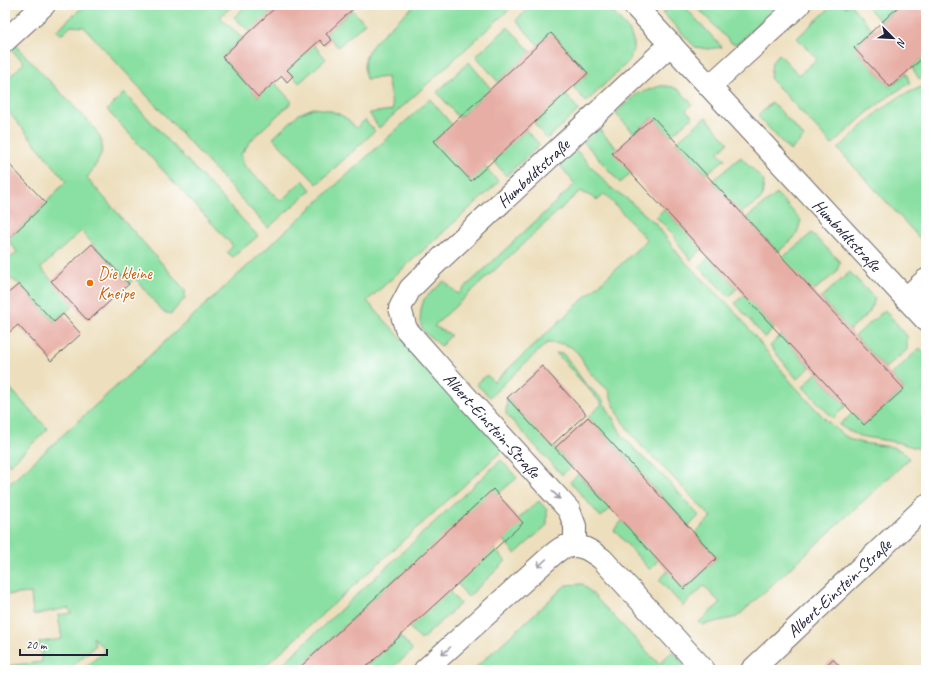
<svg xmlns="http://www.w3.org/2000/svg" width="931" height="675" font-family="Caveat,sans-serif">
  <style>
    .green { fill: #8ae0a3; stroke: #56816f }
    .building { fill: #e7aea5 }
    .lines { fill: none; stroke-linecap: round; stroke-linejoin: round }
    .minor-casing { stroke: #696468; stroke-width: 24 }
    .minor { stroke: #fff; stroke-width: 22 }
    .oneway { stroke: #9c9ca7 }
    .food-dot { fill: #e8710a; stroke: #fff; stroke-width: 1.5 }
    .labels { text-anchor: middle; stroke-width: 3; stroke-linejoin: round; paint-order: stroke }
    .street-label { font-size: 17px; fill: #22223b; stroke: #fff }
    .food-label { font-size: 17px; fill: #c56008; stroke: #fff; text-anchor: start }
  </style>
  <rect width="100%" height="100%" fill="#fff"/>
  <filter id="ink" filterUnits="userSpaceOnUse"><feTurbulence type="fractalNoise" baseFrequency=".025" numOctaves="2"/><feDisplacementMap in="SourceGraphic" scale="8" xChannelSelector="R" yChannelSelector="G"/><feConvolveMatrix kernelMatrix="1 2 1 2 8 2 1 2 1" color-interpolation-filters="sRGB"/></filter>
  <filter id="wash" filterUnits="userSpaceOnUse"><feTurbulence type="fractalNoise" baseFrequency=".012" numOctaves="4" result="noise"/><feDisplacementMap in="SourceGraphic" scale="16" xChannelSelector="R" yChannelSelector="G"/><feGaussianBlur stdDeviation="0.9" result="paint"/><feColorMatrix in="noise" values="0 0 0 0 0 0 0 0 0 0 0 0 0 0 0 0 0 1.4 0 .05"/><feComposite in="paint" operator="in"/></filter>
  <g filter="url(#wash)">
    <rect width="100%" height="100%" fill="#eddfbd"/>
    <!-- green -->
    <g class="green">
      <path d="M85 5H233L220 17 242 38 222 57 258 97 274 82 292 102 254 137 241 154 244 165 249 170 281 201 303 180 311 190 268 228 84 27 71 26 64 33 60 34 56 31Z"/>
      <path d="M247 5H278L250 32 234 17Z"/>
      <path d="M415 5H514L379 128 369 113 393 110 387 77 366 79C365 73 363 66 365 60 367 44 402 17 415 5Z"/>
      <path d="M532 5H606L629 30 634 43 632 53 628 62 586 102 573 87 588 73 552 33 538 45 516 20Z"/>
      <path d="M671 5H683L722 47 708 49 695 47 663 13Z"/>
      <path d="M695 5H779L738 43 734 44 730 42Z"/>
      <path d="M833 5H844L846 7 848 5H851L873 30 854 48 890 87 906 73 910 83C880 100 857 121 832 145L770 78 772 62 779 54 799 75 817 59 797 38Z"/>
      <path d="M866 5H900L881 22Z"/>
      <path d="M352 10 365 23 338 47 326 34Z"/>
      <path d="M508 27 531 52 498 82 476 56Z"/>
      <path d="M12 42 93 126C95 130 98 133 100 137 107 152 95 166 87 178L185 290V298L171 314 163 312 135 278 129 284 81 231 41 268 74 305 54 322 19 284 7 276 5 278V263L17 252 8 239 46 203 66 181 7 110 5 111V81L24 63 8 46Z"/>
      <path d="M314 45 326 59 299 83 287 70Z"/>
      <path d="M926 55V75L919 79 912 67Z"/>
      <path d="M469 62 491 89 459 118 437 92Z"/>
      <path d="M926 84V245L838 149 879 111 899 97 919 88Z"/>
      <path d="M660 86C678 85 680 91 692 104L686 110 693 117 670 136 653 117 634 133 615 113 637 94Z"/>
      <path d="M124 93 258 236 233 257 227 252 233 246 107 110Z"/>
      <path d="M565 94 579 110 547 139 534 123Z"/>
      <path d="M430 99 452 125 434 141 485 167 499 182 367 301 504 449 261 670H83L105 650 93 637 95 646 68 670H5V666L42 662 39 642 62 639 58 615 72 613 68 608 33 615 31 593 5 595V488Z"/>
      <path d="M772 102 804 137 790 151 758 116Z"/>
      <path d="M313 108C324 109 335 111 344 117 349 119 352 124 356 128L365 120 375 131 317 184 273 138 299 114Z"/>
      <path d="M706 117 728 143 718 152 725 159 706 174 676 142Z"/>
      <path d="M598 128 617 149 631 173 620 183 584 142Z"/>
      <path d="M526 130 540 145 506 176 493 160Z"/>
      <path d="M576 150 611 188 626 198 656 224 682 259 727 303 741 319 791 382 825 419 842 434 852 440 862 443 892 447 904 452 909 459 737 617 702 625 699 622 720 603 704 586 683 606 659 580 668 571 685 588 717 558 695 533 711 517 661 465 644 449 632 435 622 421 613 403 609 391 589 372 578 353 571 347 564 344 547 343 490 397 476 384 487 375 494 382 647 240 605 194 598 200 580 191 434 326 451 335 441 346 424 332 420 322 421 309 424 299 444 281 458 294 575 184 559 164Z"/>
      <path d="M741 157 764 181 762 198 741 213 712 181Z"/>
      <path d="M777 194 801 220 796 236 778 252 746 218Z"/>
      <path d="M664 209 702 249 691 260 681 248 673 234 656 217Z"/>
      <path d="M812 233 840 262 836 273 813 291 782 258Z"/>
      <path d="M709 257 737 288 729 297 699 267Z"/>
      <path d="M850 272 875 299 869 313 849 330 821 298Z"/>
      <path d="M744 295 774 328 765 338 735 303Z"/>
      <path d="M885 310 907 336V350L885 368 855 336Z"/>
      <path d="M781 335 810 367 797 379 770 346Z"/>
      <path d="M920 348 926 355V387L923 390 926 394V443L920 449 900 443 860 436 849 431 839 425 853 413 864 425 904 389 891 375Z"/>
      <path d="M556 353 563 354 569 361 584 382 602 399 622 435 639 454 655 468 668 481 699 516 689 526 588 417 602 404Z"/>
      <path d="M816 373 846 406 833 418 803 387Z"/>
      <path d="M5 383 48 429 10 465 5 459Z"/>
      <path d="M507 398 571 466 562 475 506 414Z"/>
      <path d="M501 460 517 478 393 581 297 670H276Z"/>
      <path d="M578 474 610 509 601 517 570 482Z"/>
      <path d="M539 501 547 510V525L515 554 504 540 519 518Z"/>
      <path d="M622 521 658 560 650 570 614 530Z"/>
      <path d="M494 549 506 561 468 597 457 583Z"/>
      <path d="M583 584 659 664 673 651 688 670H473L566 585Z"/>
      <path d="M449 591 460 604 421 640 409 627Z"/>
      <path d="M400 636 413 650 390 670H363Z"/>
    </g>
    <g id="blocks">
      <!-- building -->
      <g class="building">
        <path d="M278 5H357L326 34 332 40 325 46 320 40 287 70 293 76 287 82 282 76 258 97 222 57Z"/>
        <path d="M900 5H926V55L890 87 854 48Z"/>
        <path d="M551 33 588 73 471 181 434 141Z"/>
        <path d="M653 117 904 389 864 425 612 153Z"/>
        <path d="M5 160 46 203 8 239 5 237Z"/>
        <path d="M92 244 129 284 88 321 51 281Z"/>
        <path d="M19 284 54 322 63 314 81 334 51 361 18 325 5 336V296Z"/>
        <path d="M542 366 586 414 551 446 507 398Z"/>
        <path d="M588 417 717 558 684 589 555 448Z"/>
        <path d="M493 489 523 523 454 587 363 670H297Z"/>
        <path d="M833 659 843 670H821Z"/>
      </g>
    </g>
  </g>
  <g filter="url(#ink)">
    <use href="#blocks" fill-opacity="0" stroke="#696468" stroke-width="1"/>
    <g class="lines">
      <!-- minor casing -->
      <g class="minor-casing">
        <g id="minor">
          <path d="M634 5 926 320"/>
          <path d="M5 41 44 5"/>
          <path d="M710 86 799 5"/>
          <path d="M906 298 926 280"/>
          <path d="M575 546V526L569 510 460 390 406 329 400 308 410 289 433 266 671 44"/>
          <path d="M425 670 551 556C555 553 559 549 564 547 580 543 590 550 602 559L704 670"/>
          <path d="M752 670 926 506"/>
        </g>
      </g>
      <!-- minor -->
      <use href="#minor" class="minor"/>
    </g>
    <!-- one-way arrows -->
    <defs><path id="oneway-shaft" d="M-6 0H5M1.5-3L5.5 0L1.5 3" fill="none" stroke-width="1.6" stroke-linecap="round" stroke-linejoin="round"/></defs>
    <g class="oneway">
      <use href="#oneway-shaft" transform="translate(556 495) rotate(47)"/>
      <use href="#oneway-shaft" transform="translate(542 563) rotate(138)"/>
      <use href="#oneway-shaft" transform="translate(446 651) rotate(138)"/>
    </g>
  </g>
  <!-- markers -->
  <circle class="food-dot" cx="90" cy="283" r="4"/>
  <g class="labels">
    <!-- street labels -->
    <g class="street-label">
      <text transform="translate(533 173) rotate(-43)" y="6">Humboldtstraße</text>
      <text transform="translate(847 235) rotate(47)" y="6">Humboldtstraße</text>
      <text transform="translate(492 425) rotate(48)" y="6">Albert-Einstein-Straße</text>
      <text transform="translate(839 588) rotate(-43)" y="6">Albert-Einstein-Straße</text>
    </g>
    <!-- food labels -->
    <g class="food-label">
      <text x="98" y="279">Die kleine<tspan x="98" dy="20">Kneipe</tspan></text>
    </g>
  </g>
  <!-- margin -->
  <rect width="931" height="675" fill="none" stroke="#fff" stroke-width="20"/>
  <!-- north arrow -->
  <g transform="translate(893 38) rotate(114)" stroke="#ffffff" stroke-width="3" paint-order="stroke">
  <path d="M0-3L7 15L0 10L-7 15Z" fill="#22223b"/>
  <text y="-6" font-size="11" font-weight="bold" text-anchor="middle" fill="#22223b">N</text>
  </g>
  <!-- scale -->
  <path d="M20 649v6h87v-6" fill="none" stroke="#22223b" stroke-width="2"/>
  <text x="26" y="649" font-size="12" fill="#22223b" stroke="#ffffff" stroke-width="3" paint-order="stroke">20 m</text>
</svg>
